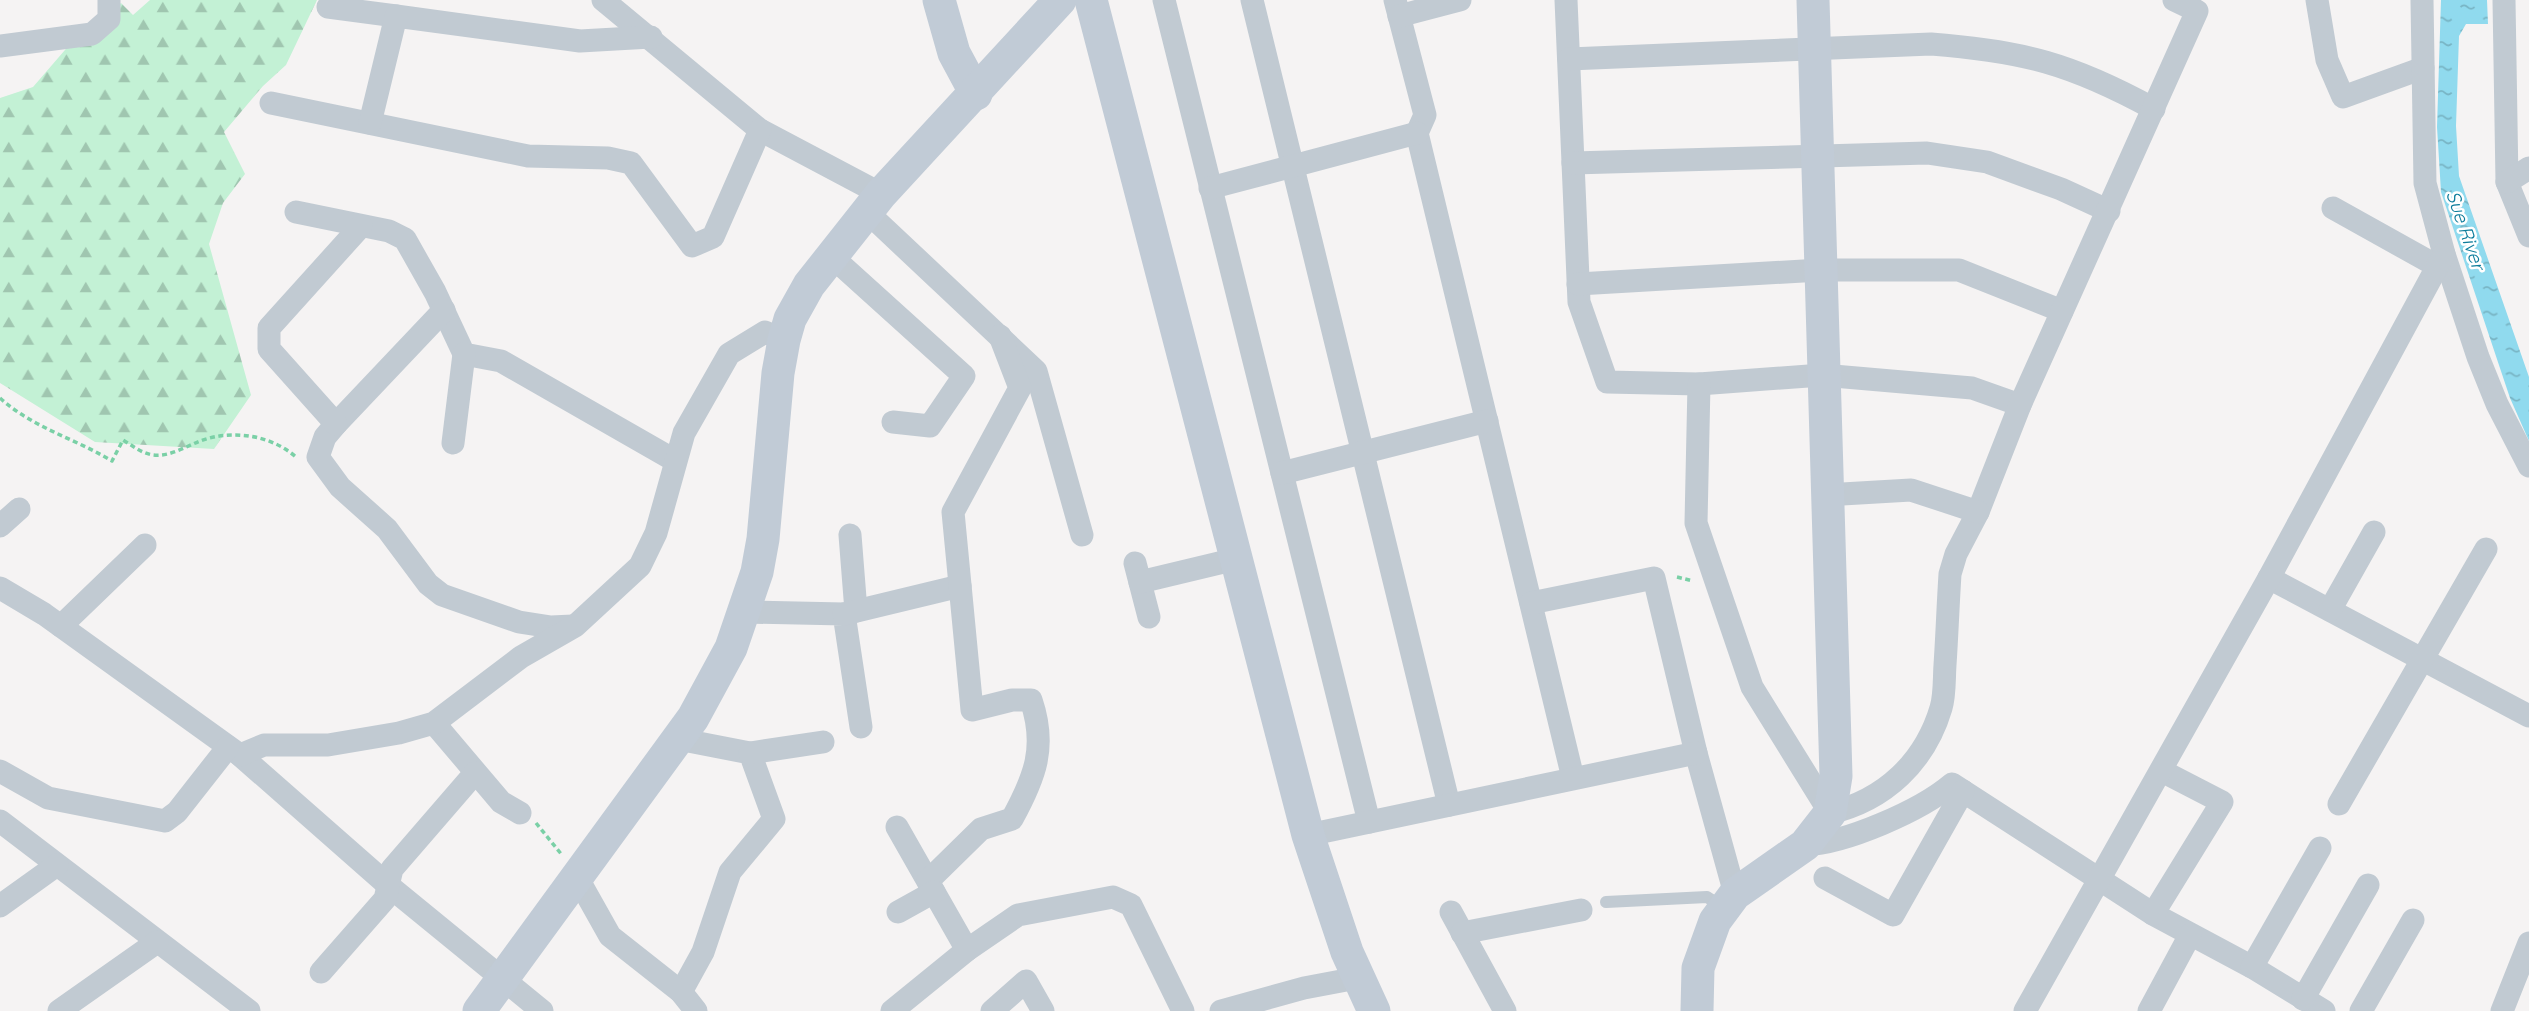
<svg xmlns="http://www.w3.org/2000/svg" width="2529" height="1011" font-family="Quicksand,sans-serif">
  <style>
    .forest { fill: url(#forest-firs) }
    .water { fill: url(#water-ripples) }
    .lines { fill: none; stroke-linecap: round; stroke-linejoin: round }
    .path { stroke: #7ad0a6; stroke-width: 3.5; stroke-dasharray: 5 3.5; stroke-linecap: butt }
    .lane { stroke: #c1cad2; stroke-width: 12 }
    .street { stroke: #c1cad2; stroke-width: 23 }
    .secondary { stroke: #c1cbd6; stroke-width: 33 }
    .labels { text-anchor: middle; stroke-width: 5; stroke-linejoin: round; paint-order: stroke }
    .water-label { font-size: 19px; font-style: italic; fill: #0c7c9b; stroke: #fff }
  </style>
  <defs>
    <pattern id="forest-firs" width="22" height="20" patternUnits="userSpaceOnUse" patternTransform="scale(1.75)"><rect width="22" height="20" fill="#c3f1d5"/><path d="M5 1l3.5 6h-7zM16 11l3.5 6h-7z" fill="#a0c6b0"/></pattern>
    <pattern id="water-ripples" width="26" height="14" patternUnits="userSpaceOnUse" patternTransform="scale(1.75)"><rect width="26" height="14" fill="#90daee"/><path d="M2 4q2-2 4 0t4 0M15 11q2-2 4 0t4 0" fill="none" stroke="#78b4c4"/></pattern>
  </defs>
  <rect width="100%" height="100%" fill="#f5f3f3"/>
  <!-- forest -->
  <path class="forest" d="M150 0H317L286 65 263 86 224 132 245 174 223 203 209 244 251 395 214 449 95 442 0 383V98L33 87 71 43 121 3 133 15Z"/>
  <!-- water -->
  <path class="water" d="M2441 0H2487L2488 24H2466L2459 36 2456 126 2459 176 2529 377V441L2510 398 2441 192 2437 127Z"/>
  <g class="lines">
    <!-- path -->
    <g class="path">
      <path d="M0 398C33 428 74 438 112 461L123 440C133 446 141 453 153 455 169 457 185 447 200 441 232 429 272 435 297 458"/>
      <path d="M1677 577 1693 581"/>
      <path d="M536 823 562 855"/>
    </g>
    <!-- lane -->
    <path class="lane" d="M1606 902 1707 897 1724 908"/>
    <!-- street -->
    <g class="street">
      <path d="M603 0 760 130 881 194"/>
      <path d="M1164 0 1369 822"/>
      <path d="M1252 0 1449 805"/>
      <path d="M1395 0 1425 115 1417 133 1573 778"/>
      <path d="M1566 0 1579 302 1607 382 1699 384 1822 375 1972 388 2020 405"/>
      <path d="M2317 0 2327 60 2343 97 2423 68"/>
      <path d="M2422 0 2425 183 2444 254 2478 357 2497 404 2529 466"/>
      <path d="M2504 0 2507 182 2529 236"/>
      <path d="M328 7 396 16"/>
      <path d="M1399 16 1460 0"/>
      <path d="M0 46 92 34 109 19V0"/>
      <path d="M1569 59 1931 44C2023 51 2072 64 2154 109"/>
      <path d="M271 103 528 156 608 158 631 163 692 246 713 237 760 130"/>
      <path d="M370 123 396 16 580 41 651 37"/>
      <path d="M1573 163 1927 153 1987 162 2061 189 2109 211"/>
      <path d="M2507 182 2529 168"/>
      <path d="M1210 188 1417 133"/>
      <path d="M2333 208 2437 266"/>
      <path d="M866 211 1036 371 1082 535"/>
      <path d="M296 212 389 231 405 239 435 292 464 354 501 361 674 460"/>
      <path d="M830 255 964 376 930 426 893 422"/>
      <path d="M1578 284 1820 270H1959L2062 311"/>
      <path d="M444 310 336 424 325 437 318 457 340 487 387 529 428 584 442 595 519 622 551 627 573 626"/>
      <path d="M1699 384 1696 523 1752 687 1830 813C1885 800 1925 762 1941 708 1945 695 1944 679 1945 665 1947 635 1948 605 1950 574L1956 554 1978 512 2020 405 2197 11 2174 0"/>
      <path d="M336 424 269 349V328L361 226"/>
      <path d="M453 443 464 354"/>
      <path d="M1282 473 1487 421"/>
      <path d="M1825 495 1911 490 1978 512"/>
      <path d="M0 526 19 509"/>
      <path d="M850 535 856 611"/>
      <path d="M1135 563 1149 617"/>
      <path d="M2269 578 2529 716"/>
      <path d="M1140 582 1236 559"/>
      <path d="M0 588 44 614 240 755 389 886 542 1011"/>
      <path d="M1531 603 1654 578 1696 753 1735 894"/>
      <path d="M2330 610 2374 532"/>
      <path d="M745 612 844 614 861 727"/>
      <path d="M844 614 960 586"/>
      <path d="M61 626 145 545"/>
      <path d="M434 723 501 802 520 813"/>
      <path d="M678 739 750 753 774 819 730 872 703 952 681 992"/>
      <path d="M750 753 823 742"/>
      <path d="M240 755 264 745H328L399 733 434 723 521 657 575 626 640 566 656 533 684 433 729 354 765 332 784 340"/>
      <path d="M0 771 48 798 165 821 177 812 228 747"/>
      <path d="M2339 804 2486 549"/>
      <path d="M0 821 249 1011"/>
      <path d="M897 827 967 950"/>
      <path d="M1308 835 1696 753"/>
      <path d="M1805 845C1846 843 1920 811 1952 784L2153 914 2252 967 2324 1011"/>
      <path d="M1825 878 1893 915 1963 791"/>
      <path d="M578 879 610 936 681 992 696 1011"/>
      <path d="M928 881 981 829 1012 819C1035 777 1047 747 1031 700H1012L972 710 953 512 1020 388 1000 336"/>
      <path d="M0 906 57 865"/>
      <path d="M898 912 934 892"/>
      <path d="M1451 912 1505 1011"/>
      <path d="M2153 914 2222 802 2162 771"/>
      <path d="M1462 933 1581 910"/>
      <path d="M2252 967 2320 848"/>
      <path d="M321 972 385 899 392 869 475 773"/>
      <path d="M2303 999 2368 885"/>
      <path d="M59 1011 157 942"/>
      <path d="M892 1011 967 950 1018 915 1113 897 1131 905 1183 1011"/>
      <path d="M992 1011 1026 981 1043 1011"/>
      <path d="M1221 1011 1304 988 1357 978"/>
      <path d="M2025 1011 2269 578 2444 254"/>
      <path d="M2149 1011 2190 935"/>
      <path d="M2361 1011 2413 920"/>
      <path d="M2502 1011 2529 943"/>
    </g>
    <!-- secondary -->
    <g class="secondary">
      <path d="M939 0 954 53 976 94"/>
      <path d="M1091 0 1308 835 1347 952 1374 1011"/>
      <path d="M479 1011 693 718 731 648 757 572 763 539 778 373 784 340 790 319 809 285 881 194 1060 0"/>
      <path d="M1697 1011 1698 968 1715 921 1735 894 1805 845 1830 813 1836 776 1813 0"/>
    </g>
  </g>
  <g class="labels">
    <!-- water labels -->
    <g class="water-label">
      <text transform="translate(2466 230) rotate(71)" y="7">Sue River</text>
    </g>
  </g>
</svg>
